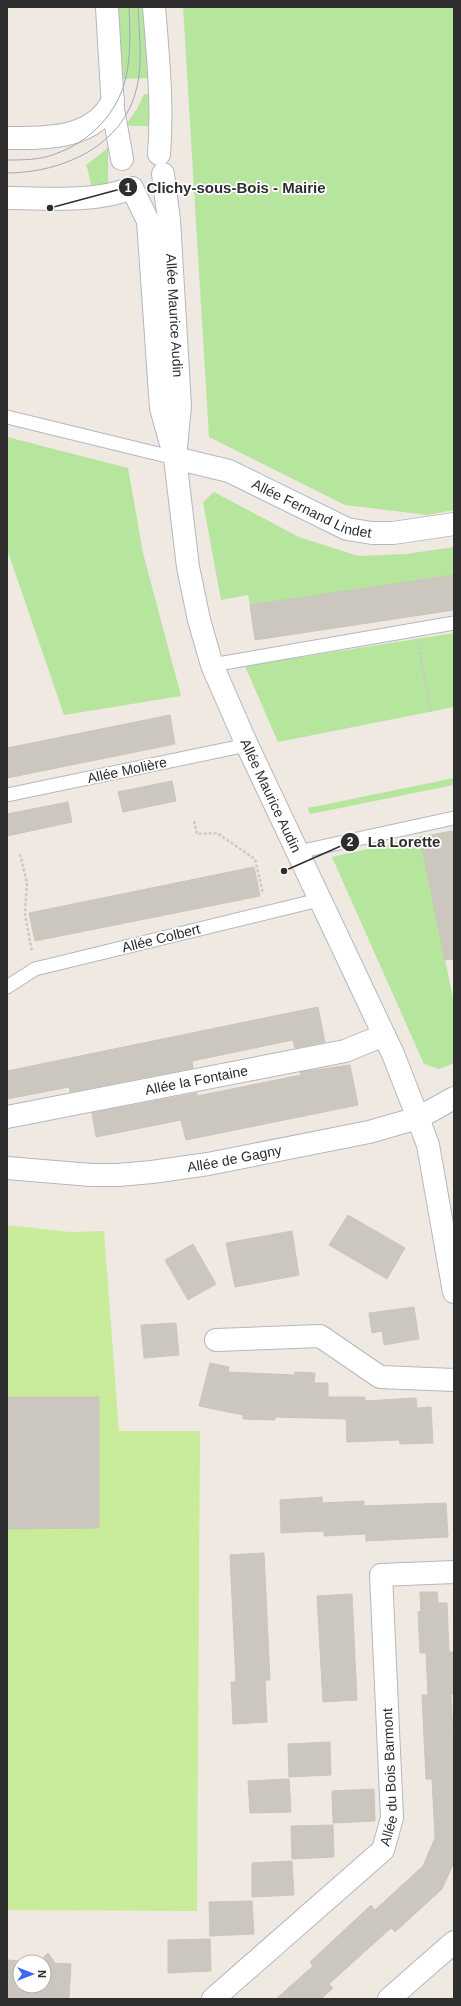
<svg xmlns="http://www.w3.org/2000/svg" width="461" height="2006" font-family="Helvetica,sans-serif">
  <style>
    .green { fill: #b6e59e }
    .pitch { fill: #c9ec9a }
    .building { fill: #cbc7bf; stroke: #cbc5ba }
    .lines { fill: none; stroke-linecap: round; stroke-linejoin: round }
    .service-casing { stroke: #b4b7c1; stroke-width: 15 }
    .minor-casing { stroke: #b4b7c1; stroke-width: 24 }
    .tertiary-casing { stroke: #b4b7c1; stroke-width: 24 }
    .secondary-casing { stroke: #b4b7c1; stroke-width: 24 }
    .path { stroke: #c9c9c9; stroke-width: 2.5; stroke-dasharray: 3 2; stroke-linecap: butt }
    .service { stroke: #fff; stroke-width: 13 }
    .minor { stroke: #fff; stroke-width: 22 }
    .tertiary { stroke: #fff; stroke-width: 22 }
    .secondary { stroke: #fff; stroke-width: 22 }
    .tram { stroke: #a3a6b8; stroke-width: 1 }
    .labels { text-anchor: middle; stroke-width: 3.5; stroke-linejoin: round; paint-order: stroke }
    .street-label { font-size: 14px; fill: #2e2e2e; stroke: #fff }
    .leader { fill: none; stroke: #2e2e2e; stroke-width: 1.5 }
    .callout-dot { fill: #2e2e2e; stroke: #fff; stroke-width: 1.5 }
    .mark-label { font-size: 12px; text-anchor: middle; font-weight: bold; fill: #fff }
    .callout-label { font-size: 15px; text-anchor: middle; font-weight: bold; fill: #2e2e2e; stroke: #fff; stroke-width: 3.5; stroke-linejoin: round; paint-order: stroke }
  </style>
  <rect width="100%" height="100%" fill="#efe9e1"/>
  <!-- green -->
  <g class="green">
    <path d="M117 7H146L151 78 121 79Z"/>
    <path d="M183 7H454V510L428 515 345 505 209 437Z"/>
    <path d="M144 94H152L151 124 147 126H125L137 109Z"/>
    <path d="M108 148V183L93 189C89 183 90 174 86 165Z"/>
    <path d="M7 437 128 468 143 553 181 696 64 715 7 549Z"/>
    <path d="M214 492 299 537 358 556 406 554 454 547V575L250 605 248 595 221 600 203 502Z"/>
    <path d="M454 633V707L278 742 245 666Z"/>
    <path d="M454 778V785L310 814 308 808Z"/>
    <path d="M420 837 454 1003V1063L439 1069 424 1064 332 857Z"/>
  </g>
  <!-- pitch -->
  <path class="pitch" d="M7 1225 70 1232 104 1231 119 1431H200L197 1911 7 1910Z"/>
  <!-- building -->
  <g class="building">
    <path d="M454 575V610L255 640 250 605Z"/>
    <path d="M170 715 175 744 7 778V748Z"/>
    <path d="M172 781 176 801 123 812 118 792Z"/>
    <path d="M68 802 72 822 7 836V814Z"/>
    <path d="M452 831 454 843V959L445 960 420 837Z"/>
    <path d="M254 867 260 896 35 941 29 913Z"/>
    <path d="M318 1007 325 1042 295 1048 293 1040 192 1061 193 1068 70 1092 69 1087 7 1099V1071Z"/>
    <path d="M350 1065 358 1105 186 1140 181 1120 96 1137 92 1113 197 1093V1096L301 1075 300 1072Z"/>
    <path d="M348 1215 405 1248 387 1279 329 1245Z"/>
    <path d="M292 1231 299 1275 235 1287 226 1243Z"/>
    <path d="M193 1244 216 1284 188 1300 165 1260Z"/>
    <path d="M414 1307 419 1339 384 1345 382 1331 372 1333 369 1313Z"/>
    <path d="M176 1323 179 1355 144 1358 141 1325Z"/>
    <path d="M210 1363 229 1367 228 1372 295 1375V1372L315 1373 314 1383H328V1397H365V1401L416 1398 417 1408 431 1407 433 1443 400 1444 399 1440 347 1442 346 1419 275 1417V1420L243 1419V1415L199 1406Z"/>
    <path d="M7 1397H99V1528L7 1529Z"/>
    <path d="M322 1497V1503L364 1501V1506L446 1503 448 1537 366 1541V1534L324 1536V1531L281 1533 280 1500Z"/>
    <path d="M264 1553 270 1680H265L267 1722 233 1724 231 1682H236L230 1555Z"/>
    <path d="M420 1592H437L438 1603H447L449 1652H454V1694H451L454 1750V1862L442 1889 395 1932 391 1928 329 1984 333 1988 321 1999H276L313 1966 310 1962 371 1905 375 1910 423 1866 435 1838 432 1779H426L422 1695H428L426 1653H420L418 1612 421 1611Z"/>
    <path d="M352 1594 357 1700 323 1702 317 1596Z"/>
    <path d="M330 1742 331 1775 289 1777 288 1744Z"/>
    <path d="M289 1779 291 1812 250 1813 248 1781Z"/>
    <path d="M374 1789 375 1821 333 1823 332 1791Z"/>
    <path d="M333 1825 334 1857 292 1859 291 1826Z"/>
    <path d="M292 1861 294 1895 252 1897V1863Z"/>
    <path d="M252 1901 254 1934 210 1936 209 1902Z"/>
    <path d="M210 1939 211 1971 168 1973V1940Z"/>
    <path d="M48 1953 55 1963 71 1964 69 1999H7V1960L35 1962H20V1986H44V1962H39Z"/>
  </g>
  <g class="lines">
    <!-- service casing -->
    <g class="service-casing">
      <g id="service">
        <path d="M7 417 175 458"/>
        <path d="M212 665 454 623"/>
        <path d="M7 795 247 745"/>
        <path d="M298 852 454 818"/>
        <path d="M7 987 35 969 319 900"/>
      </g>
    </g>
    <!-- minor casing -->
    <g class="minor-casing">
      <g id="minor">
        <path d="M7 138C45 138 94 140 113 100"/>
        <path d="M7 198C48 198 94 203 132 188"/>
        <path id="s1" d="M175 458 229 471 347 529 372 533H393L454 524"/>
        <path id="s2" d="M7 1117 345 1051 384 1035"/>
        <path d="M216 1340 320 1336 380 1377 454 1380"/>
        <path id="s3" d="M213 1999 383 1850 392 1818 381 1575 454 1572"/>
      </g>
    </g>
    <!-- tertiary casing -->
    <g class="tertiary-casing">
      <g id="tertiary">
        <path d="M107 7 113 109 122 159"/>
        <path d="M154 7C158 56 163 105 159 154"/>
        <path id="s4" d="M163 174 169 220 180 406 176 447"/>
        <path id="s5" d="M132 188 148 221 161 408 175 458 188 567 199 620 212 665 247 745 393 1054 418 1118 428 1145 454 1292"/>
        <path d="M389 1999 454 1942"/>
      </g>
    </g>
    <!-- secondary casing -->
    <g class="secondary-casing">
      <g id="secondary">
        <path id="s6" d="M7 1168 91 1175H118L152 1172 208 1164 369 1132 418 1118 454 1098"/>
      </g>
    </g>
    <!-- path -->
    <g class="path">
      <path d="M419 647 431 712"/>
      <path d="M194 821 197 834 217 833 255 859 263 894"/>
      <path d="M20 854 27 883 25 914 32 952"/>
    </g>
    <!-- service -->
    <use href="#service" class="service"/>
    <!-- minor -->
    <use href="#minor" class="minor"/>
    <!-- tertiary -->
    <use href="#tertiary" class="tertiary"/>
    <!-- secondary -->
    <use href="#secondary" class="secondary"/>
    <!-- tram -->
    <g class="tram">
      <path d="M7 160C23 160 40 160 55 154 90 142 118 113 126 77 131 54 130 30 129 7"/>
      <path d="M7 173C62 173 124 146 137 87 143 61 139 33 138 7"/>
    </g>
  </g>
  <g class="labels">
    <!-- street labels -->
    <g class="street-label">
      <text dy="5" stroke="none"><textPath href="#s4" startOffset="142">Allée Maurice Audin</textPath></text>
      <text dy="5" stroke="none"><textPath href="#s1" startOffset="147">Allée Fernand Lindet</textPath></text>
      <text transform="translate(127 770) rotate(-12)" y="5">Allée Molière</text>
      <text dy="5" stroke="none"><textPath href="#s5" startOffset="630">Allée Maurice Audin</textPath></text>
      <text transform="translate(161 938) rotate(-14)" y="5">Allée Colbert</text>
      <text dy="5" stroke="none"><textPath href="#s2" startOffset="193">Allée la Fontaine</textPath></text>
      <text dy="5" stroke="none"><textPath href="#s6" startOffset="229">Allée de Gagny</textPath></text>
      <text dy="5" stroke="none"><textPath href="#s3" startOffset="300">Allée du Bois Barmont</textPath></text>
    </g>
  </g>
  <!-- callouts -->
  <path class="leader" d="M50 208L128 187M284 871L350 842"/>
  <g class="callout-dot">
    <circle cx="50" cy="208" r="4"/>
    <circle cx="284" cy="871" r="4"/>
    <circle cx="128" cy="187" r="10"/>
    <circle cx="350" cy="842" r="10"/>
  </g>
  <g class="mark-label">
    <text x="128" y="192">1</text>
    <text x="350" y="846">2</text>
  </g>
  <g class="callout-label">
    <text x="236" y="193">Clichy-sous-Bois - Mairie</text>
    <text x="404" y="847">La Lorette</text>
  </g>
  <!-- border -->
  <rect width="461" height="2006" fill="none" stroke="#2e2e2e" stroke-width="16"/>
  <!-- north arrow -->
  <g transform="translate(32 1974) rotate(90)"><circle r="19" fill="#ffffff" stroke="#ababab"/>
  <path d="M0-3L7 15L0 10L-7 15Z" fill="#4264fb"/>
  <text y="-6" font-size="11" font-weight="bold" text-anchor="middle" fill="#2e2e2e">N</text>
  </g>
</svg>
